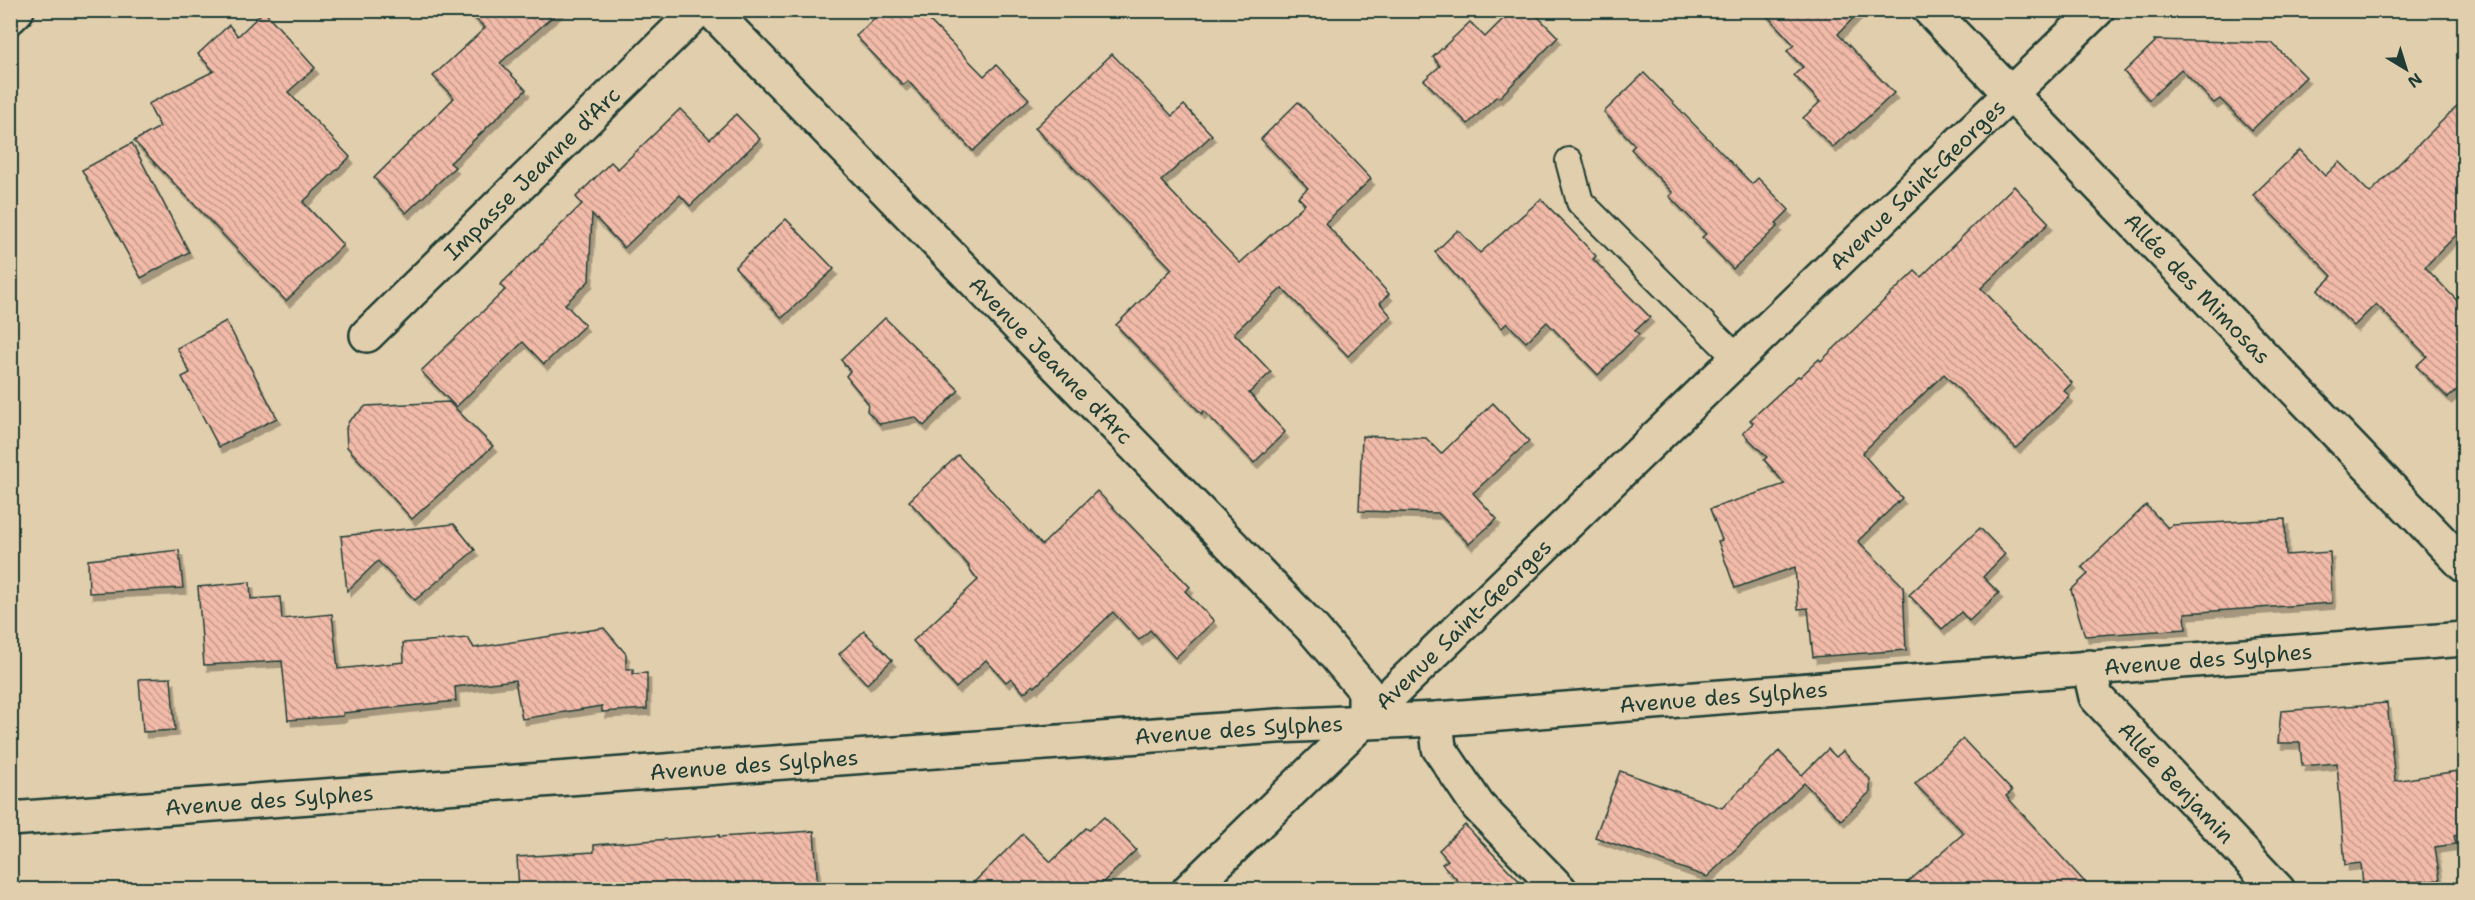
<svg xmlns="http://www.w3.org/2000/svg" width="2475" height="900" font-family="'Shantell Sans',sans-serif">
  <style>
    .building { fill: url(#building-back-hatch); stroke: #1f3d34; stroke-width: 1.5; filter: url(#shadow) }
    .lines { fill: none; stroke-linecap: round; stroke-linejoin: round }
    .service-casing { stroke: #1f3d34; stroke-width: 30 }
    .minor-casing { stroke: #1f3d34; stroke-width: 38 }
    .service { stroke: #e1ceac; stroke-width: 26 }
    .minor { stroke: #e1ceac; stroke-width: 33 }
    .labels { text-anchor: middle; stroke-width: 4.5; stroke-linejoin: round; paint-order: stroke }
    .street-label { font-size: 22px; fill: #1f3d34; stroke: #e1ceac }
  </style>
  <defs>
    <pattern id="building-back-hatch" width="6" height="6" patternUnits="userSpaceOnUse" patternTransform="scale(1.5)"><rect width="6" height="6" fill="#f2baa8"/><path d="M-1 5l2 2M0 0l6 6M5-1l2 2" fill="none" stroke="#c3988a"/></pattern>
    <filter id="shadow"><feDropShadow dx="3.5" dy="6" stdDeviation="0" flood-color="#0004"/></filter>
  </defs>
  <rect width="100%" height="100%" fill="#e1ceac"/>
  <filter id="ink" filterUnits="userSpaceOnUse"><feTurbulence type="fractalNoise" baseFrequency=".0167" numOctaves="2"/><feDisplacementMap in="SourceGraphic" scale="12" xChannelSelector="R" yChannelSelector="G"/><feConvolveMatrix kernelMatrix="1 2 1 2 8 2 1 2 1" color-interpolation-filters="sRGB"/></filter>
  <g filter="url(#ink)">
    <!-- building -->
    <g class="building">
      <path d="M467 10H560L500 63 526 90 450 163 455 167 406 213 374 178 454 98 433 76 485 28Z"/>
      <path d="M883 10H919L984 76 996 65 1029 99 973 151 908 81 903 85 856 36Z"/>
      <path d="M1512 10H1531L1558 37 1499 98 1497 96 1468 124 1424 80 1440 66 1433 57 1470 22 1485 37Z"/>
      <path d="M1762 10H1861L1838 34 1894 93 1851 133 1849 132 1833 147 1803 118 1820 102 1794 75 1803 67 1787 51 1794 45Z"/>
      <path d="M264 11 315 68 288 92 350 157 303 202 343 245 286 301 134 141 160 127 148 104 214 71 198 54 229 25 238 36Z"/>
      <path d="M2154 40 2272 43 2306 77 2252 130 2220 99 2214 103 2181 69 2149 100 2124 72 2155 42Z"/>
      <path d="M1112 54 1172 116 1184 105 1212 135 1161 181 1240 263 1305 204 1298 197 1308 188 1261 139 1298 102 1371 179 1325 223 1389 294 1380 303 1391 316 1348 356 1282 288 1234 333 1271 372 1249 393 1285 432 1254 463 1204 411 1202 414 1116 325 1172 269 1035 128Z"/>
      <path d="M1644 73 1752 184 1758 178 1789 210 1776 223 1778 226 1733 269 1702 237 1706 234 1669 196 1673 193 1631 149 1635 145 1604 112Z"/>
      <path d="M2464 99V227L2425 267 2464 308V394L2459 388 2448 398 2416 366 2427 356 2376 304 2354 326 2318 290 2332 276 2253 195 2300 150 2325 176 2339 162 2370 193Z"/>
      <path d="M680 109 710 139 736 114 760 139 690 206 680 195 624 248 592 214 589 281 565 304 585 325 544 364 523 342 456 407 421 371 505 290 500 285 582 204 576 197 611 162 618 169Z"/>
      <path d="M132 143 189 252 141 278 82 170Z"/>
      <path d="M2014 186 2049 223 1981 288 2072 383 2064 391 2070 396 2016 448 1944 374 1862 453 1902 498 1858 541 1903 586 1906 650 1813 657 1808 608 1798 609 1795 567 1735 588 1718 541 1722 540 1710 509 1785 484 1764 460 1767 457 1743 433 1753 423 1750 420 1798 376 1800 377 1819 359 1821 361 1915 271 1921 277Z"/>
      <path d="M1541 199 1596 256 1593 259 1650 317 1635 331 1639 334 1598 375 1547 322 1526 342 1507 323 1502 328 1435 252 1458 230 1480 253Z"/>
      <path d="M786 219 834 269 782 318 735 267Z"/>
      <path d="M885 318 959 390 924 426 915 417 880 424 867 411 868 403 846 376 850 371 841 360Z"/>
      <path d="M226 321 277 418 219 447 182 377 190 373 177 348Z"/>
      <path d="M449 402 493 446 412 519 347 447 346 428 349 421 366 406Z"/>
      <path d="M1493 403 1529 441 1473 493 1497 519 1469 544 1438 513 1359 511 1362 436 1426 438 1441 454Z"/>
      <path d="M958 455 1042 545 1097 491 1190 587 1185 591 1214 621 1175 658 1150 630 1139 640 1113 612 1035 687 1033 685 1024 693 1011 678 1006 682 986 660 956 688 913 641 978 580 968 567 969 566 909 501Z"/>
      <path d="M2146 505 2168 528 2172 525 2285 519 2286 555 2330 552 2332 603 2185 613 2186 629 2085 636 2071 590 2088 574 2082 567Z"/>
      <path d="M454 524 475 550 415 600 378 561 347 591 341 536Z"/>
      <path d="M1980 528 2005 554 1983 577 1999 593 1969 621 1961 612 1942 629 1909 595Z"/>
      <path d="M179 550 183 588 89 593 88 560Z"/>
      <path d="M250 582 251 599 280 597 282 619 332 614 338 669 404 662 403 643 468 638 474 648 604 628 626 654V669H633V674L647 673V709L602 712V706L522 719 515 680 455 687 456 701 343 713V716L288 720 282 661 204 665 198 587Z"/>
      <path d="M864 631 892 660 867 684 839 654Z"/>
      <path d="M171 678 175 730 143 732 139 679Z"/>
      <path d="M2387 703 2395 781 2464 770V834L2454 836 2456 844 2435 847 2440 880 2363 886 2361 863 2345 865 2337 763 2302 766 2300 743H2278L2281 711Z"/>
      <path d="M1963 739 2012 791 2006 796 2092 890H1899L1964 833 1915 784Z"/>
      <path d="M1828 749 1836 757 1843 751 1870 779V792L1841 820 1804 783 1707 877 1595 837 1620 771 1722 808 1779 751 1802 775Z"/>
      <path d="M1104 817 1136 850 1095 890H966L1023 834 1051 862 1086 828 1089 830Z"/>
      <path d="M1465 825 1528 890H1467L1442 864 1448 860 1439 850Z"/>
      <path d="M814 831 818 890H519L517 857 594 852V845L719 835V837Z"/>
    </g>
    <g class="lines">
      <!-- service casing -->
      <g class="service-casing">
        <path id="service" d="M1569 161 1580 202 1738 359"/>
      </g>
      <!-- minor casing -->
      <g class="minor-casing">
        <g id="minor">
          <path id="s1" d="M711 10 1313 629 1365 690V720"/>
          <path id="s2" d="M1930 10 2464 565"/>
          <path d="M10 17 17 10"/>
          <path id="s3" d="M367 335 698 10"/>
          <path id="s4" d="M2089 667 2096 697 2278 890"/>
          <path d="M1436 719 1439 748 1478 806 1560 890"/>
          <path id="s5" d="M10 819 1277 726 1436 719 2464 639"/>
          <path id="s6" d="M1189 890 2097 10"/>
        </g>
      </g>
      <!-- service -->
      <use href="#service" class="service"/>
      <!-- minor -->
      <use href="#minor" class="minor"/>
    </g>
  </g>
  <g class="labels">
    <!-- street labels -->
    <g class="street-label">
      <text dy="8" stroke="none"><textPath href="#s3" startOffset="231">Impasse Jeanne d'Arc</textPath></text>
      <text dy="8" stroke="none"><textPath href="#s6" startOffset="1014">Avenue Saint-Georges</textPath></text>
      <text dy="8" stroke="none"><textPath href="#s2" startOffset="386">Allée des Mimosas</textPath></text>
      <text dy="8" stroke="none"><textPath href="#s1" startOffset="488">Avenue Jeanne d'Arc</textPath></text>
      <text dy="8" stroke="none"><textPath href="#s6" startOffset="382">Avenue Saint-Georges</textPath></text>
      <text dy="8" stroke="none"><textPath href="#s5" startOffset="2204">Avenue des Sylphes</textPath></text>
      <text dy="8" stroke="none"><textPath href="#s5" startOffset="1718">Avenue des Sylphes</textPath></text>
      <text dy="8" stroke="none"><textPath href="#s5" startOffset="1232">Avenue des Sylphes</textPath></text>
      <text dy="8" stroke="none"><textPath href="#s5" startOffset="746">Avenue des Sylphes</textPath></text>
      <text dy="8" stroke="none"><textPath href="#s4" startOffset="148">Allée Benjamin</textPath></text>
      <text dy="8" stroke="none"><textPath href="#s5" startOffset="260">Avenue des Sylphes</textPath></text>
    </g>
  </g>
  <!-- margin -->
  <rect width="2475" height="900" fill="none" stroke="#e1ceac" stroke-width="36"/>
  <rect x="18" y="18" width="2439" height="864" fill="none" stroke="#1f3d34" stroke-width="2" filter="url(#ink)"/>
  <!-- north arrow -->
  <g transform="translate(2406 69) rotate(142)" stroke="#e1ceac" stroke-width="4.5" paint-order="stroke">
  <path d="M0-4.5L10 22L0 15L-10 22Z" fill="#1f3d34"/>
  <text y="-9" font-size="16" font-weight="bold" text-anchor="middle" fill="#1f3d34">N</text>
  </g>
</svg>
